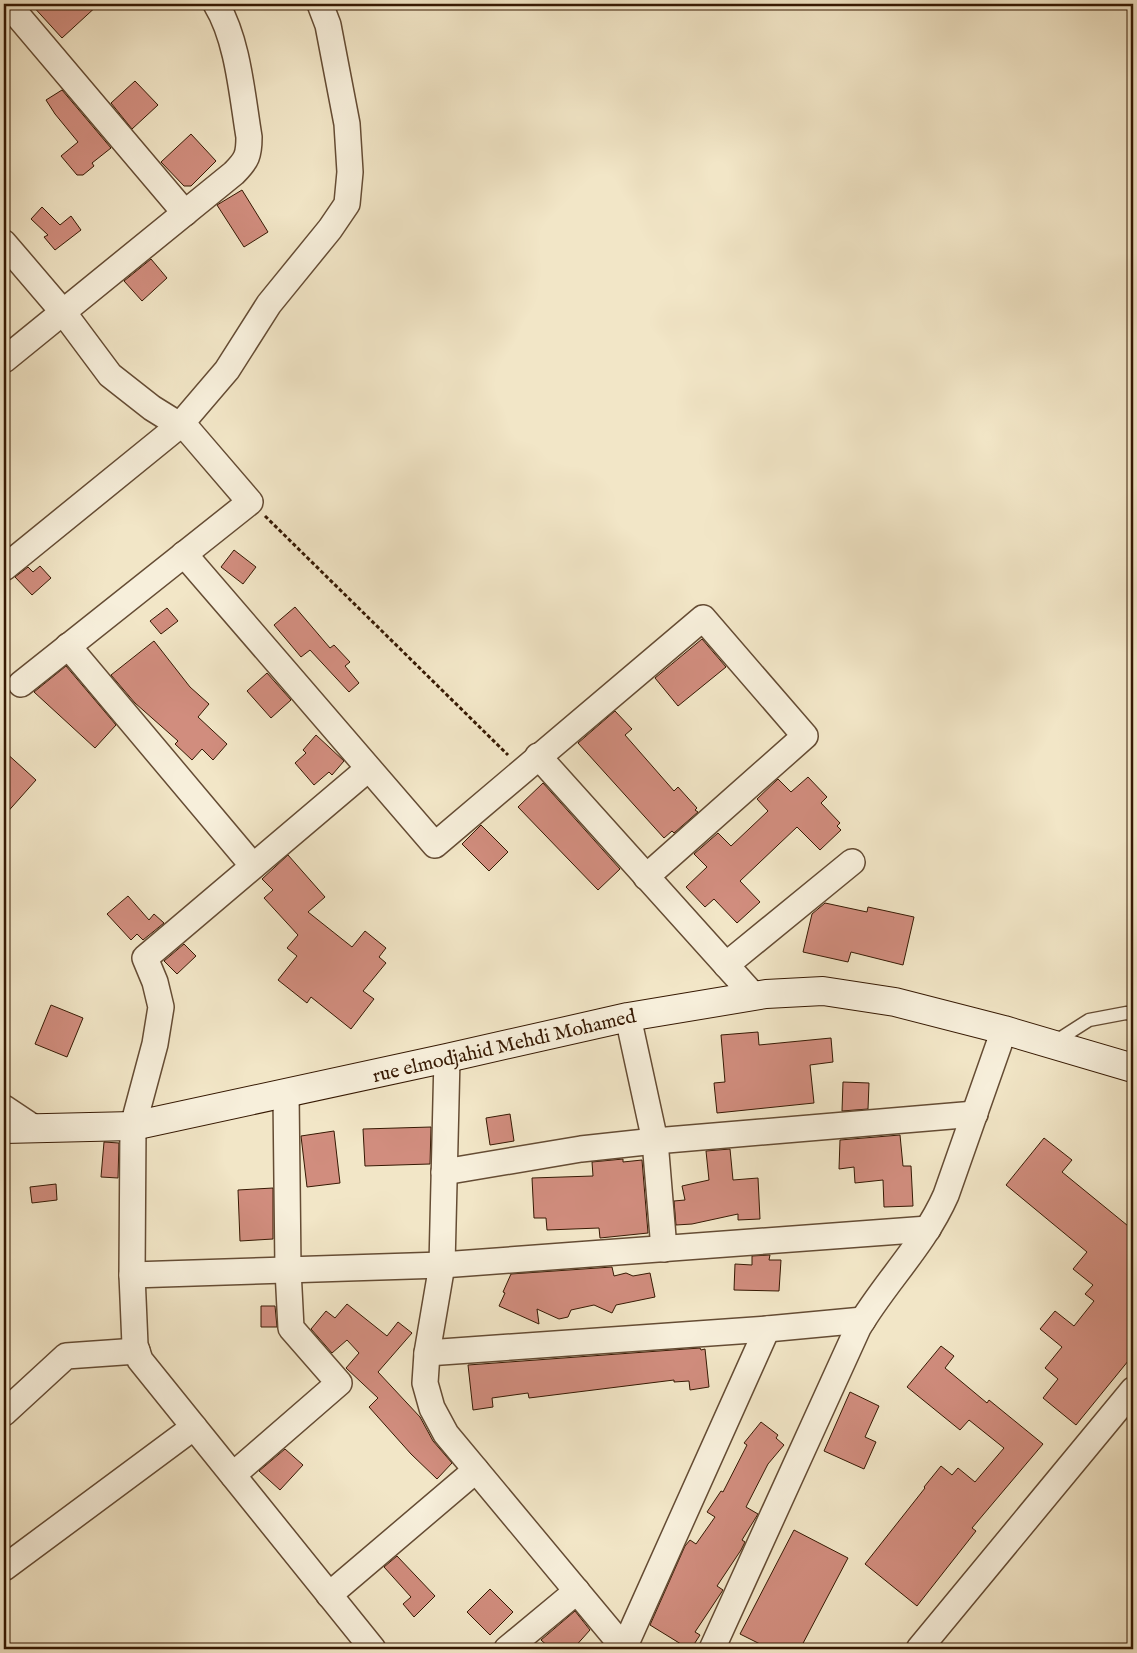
<svg xmlns="http://www.w3.org/2000/svg" width="1137" height="1653" font-family="'IM FELL English',serif">
  <style>
    .building { fill: #d18d7e; stroke: #361903 }
    .lines { fill: none; stroke-linecap: round; stroke-linejoin: round }
    .service-casing { stroke: #654c34; stroke-width: 15 }
    .minor-casing { stroke: #654c34; stroke-width: 28 }
    .secondary-casing { stroke: #361903; stroke-width: 30 }
    .path { stroke: #361903; stroke-width: 3; stroke-dasharray: 4 2.5; stroke-linecap: butt }
    .service { stroke: #f7efdb; stroke-width: 12 }
    .minor { stroke: #f7efdb; stroke-width: 25 }
    .secondary { stroke: #f7efdb; stroke-width: 28 }
    .labels { text-anchor: middle; stroke-width: 5; stroke-linejoin: round; paint-order: stroke }
    .street-label { font-size: 20px; fill: #361903; stroke: #f7efdb }
  </style>
  <rect width="100%" height="100%" fill="#f2e6c7"/>
  <filter id="stains"><feTurbulence type="fractalNoise" baseFrequency=".004" numOctaves="4"/><feColorMatrix values="0 0 0 0 .2 0 0 0 0 .09 0 0 0 0 .02 0 0 0 .5 -.17"/></filter>
  <radialGradient id="worn" r=".72"><stop offset=".6" stop-color="#630" stop-opacity="0"/><stop offset="1" stop-color="#630" stop-opacity=".3"/></radialGradient>
  <!-- building -->
  <g class="building">
    <path d="M31 4H99L62 38Z"/>
    <path d="M135 81 158 105 132 129 111 103Z"/>
    <path d="M62 90 111 148 92 163 94 166 83 175H77L61 156 78 142 55 114 46 100Z"/>
    <path d="M191 134 216 161 191 186H184L161 162Z"/>
    <path d="M242 190 268 232 244 247 217 205Z"/>
    <path d="M42 207 60 225 71 216 81 230 55 250 44 237 48 235 31 219Z"/>
    <path d="M151 259 167 278 142 301 124 281Z"/>
    <path d="M234 550 256 567 243 584 221 567Z"/>
    <path d="M40 566 51 578 32 595 15 577 28 567 33 572Z"/>
    <path d="M295 607 330 648 334 645 350 662 345 666 359 683 349 692 310 650 301 657 274 625Z"/>
    <path d="M167 608 178 621 161 634 150 621Z"/>
    <path d="M702 639 726 667 678 706 655 678Z"/>
    <path d="M154 641 190 687 209 704 198 717 227 744 213 760 202 749 192 760 175 744 178 741 135 703 111 675Z"/>
    <path d="M66 666 116 725 95 748 34 692Z"/>
    <path d="M267 673 291 700 271 718 247 691Z"/>
    <path d="M615 711 632 729 625 735 674 791 678 787 697 808 695 810 698 812 674 833 672 831 664 838 578 743Z"/>
    <path d="M316 735 344 761 332 775 329 772 314 785 295 763 306 753 303 750Z"/>
    <path d="M4 751 36 780 4 816Z"/>
    <path d="M808 777 827 797 821 803 840 823 837 826 841 830 820 850 797 827 740 881 760 902 737 923 714 899 705 907 686 887 707 867 694 854 718 833 731 846 768 811 757 799 778 779 791 792Z"/>
    <path d="M543 783 620 869 598 890 518 807Z"/>
    <path d="M481 825 508 852 489 871 462 844Z"/>
    <path d="M288 855 325 897 308 912 352 947 365 931 386 948 379 957 386 963 363 991 374 999 351 1029 311 997 307 1003 278 980 297 956 287 948 298 935 264 898 273 890 262 879Z"/>
    <path d="M128 896 149 920 154 914 164 923 143 940 137 934 131 940 107 914Z"/>
    <path d="M825 903 867 912 868 907 914 917 903 965 851 952 848 962 803 952 812 914Z"/>
    <path d="M184 944 196 956 177 974 164 961Z"/>
    <path d="M51 1005 83 1018 67 1057 35 1044Z"/>
    <path d="M758 1032 759 1045 831 1038 833 1062 810 1065 814 1103 717 1113 714 1083 725 1082 721 1035Z"/>
    <path d="M843 1082 869 1083 868 1109 842 1111Z"/>
    <path d="M510 1114 514 1141 490 1145 486 1118Z"/>
    <path d="M431 1127 430 1164 365 1166 363 1129Z"/>
    <path d="M334 1131 340 1183 307 1187 301 1136Z"/>
    <path d="M900 1135 903 1166H911L913 1206 884 1207 883 1180 855 1183 854 1167 839 1169 840 1140Z"/>
    <path d="M1044 1138 1072 1160 1062 1172 1133 1230V1355L1076 1425 1043 1398 1058 1379 1045 1368 1062 1347 1040 1329 1055 1311 1074 1326 1094 1301 1085 1294 1093 1285 1073 1269 1087 1252 1006 1185Z"/>
    <path d="M104 1142 119 1143 118 1178 101 1177Z"/>
    <path d="M730 1149 733 1180 758 1178 760 1219 738 1220V1214L692 1224 676 1225 674 1201 685 1200 682 1186 709 1180 706 1151Z"/>
    <path d="M623 1159V1162L642 1160 648 1233 600 1238 599 1228 547 1230 546 1218H534L532 1178 593 1176 592 1162Z"/>
    <path d="M56 1184 57 1200 32 1203 30 1187Z"/>
    <path d="M273 1188V1239L240 1241 238 1190Z"/>
    <path d="M770 1255 769 1260H781L779 1291 734 1290 735 1264 752 1265V1256Z"/>
    <path d="M612 1267 614 1276 626 1273 633 1276 650 1273 655 1297 616 1305 612 1313 594 1305 571 1310 568 1317 559 1319 537 1309 539 1324 499 1306 505 1293 503 1292 511 1274Z"/>
    <path d="M347 1304 387 1336 398 1322 412 1333 378 1372 420 1417 433 1441 452 1463 437 1479 411 1454 369 1407 378 1398 346 1368 359 1353 347 1340 332 1353 311 1329 326 1311 335 1318Z"/>
    <path d="M261 1306H275L277 1327H261Z"/>
    <path d="M941 1346 954 1356 945 1368 987 1403 989 1400 1043 1444 972 1528 976 1531 917 1606 865 1564 925 1488 924 1487 941 1466 952 1475 958 1468 975 1482 1004 1448 969 1420 960 1430 907 1387Z"/>
    <path d="M700 1348 701 1350 705 1349 709 1387 690 1390 689 1381 674 1382V1380L529 1398 528 1393 492 1398 493 1407 473 1410 468 1365Z"/>
    <path d="M850 1392 879 1406 865 1437 876 1442 864 1469 824 1451Z"/>
    <path d="M761 1422 778 1435 776 1438 784 1445 768 1464 746 1507 758 1514 742 1540 745 1542 741 1550 717 1586 723 1590 695 1632 700 1635 691 1649H689L650 1625 685 1546 690 1540 696 1544 715 1517 707 1512 721 1491 723 1492 747 1445 744 1443Z"/>
    <path d="M285 1449 303 1465 280 1490 259 1471Z"/>
    <path d="M794 1530 848 1558 800 1649H770L740 1634Z"/>
    <path d="M397 1556 435 1596 414 1617 403 1604 411 1597 384 1567Z"/>
    <path d="M490 1589 513 1612 490 1635 467 1612Z"/>
    <path d="M575 1611 590 1630 573 1649H551L541 1640Z"/>
  </g>
  <g class="lines">
    <!-- service casing -->
    <g class="service-casing">
      <path id="service" d="M1053 1043 1089 1020 1126 1013 1133 1014"/>
    </g>
    <!-- minor casing -->
    <g class="minor-casing">
      <g id="minor">
        <path d="M8 4 185 213"/>
        <path d="M4 243 63 312 110 375 152 408 189 431 250 502 21 684"/>
        <path d="M4 360 234 173C247 160 249 155 249 137 242 95 238 40 216 4"/>
        <path d="M184 554 435 845 703 618 805 736 646 877"/>
        <path d="M4 568 180 425 227 370 269 304 330 229 347 204 350 172 347 124 328 25 320 4"/>
        <path d="M68 646 253 866"/>
        <path d="M538 756 754 996"/>
        <path d="M368 769 145 958 155 982 161 1007 155 1044 133 1126 132 1275 135 1345 140 1360 373 1649"/>
        <path d="M726 965 852 862"/>
        <path d="M628 1017 655 1141 664 1249"/>
        <path d="M447 1058 442 1265 427 1353 425 1383 432 1408 446 1434 625 1649"/>
        <path d="M4 1108 34 1128"/>
        <path d="M444 1172 581 1149 655 1141 975 1114"/>
        <path d="M132 1275 442 1265 928 1229"/>
        <path d="M427 1353 767 1329 863 1320"/>
        <path d="M4 1413 66 1356 137 1351"/>
        <path d="M233 1475 339 1383 291 1328 288 1270 286 1093"/>
        <path d="M4 1568 194 1427"/>
        <path d="M329 1595 476 1470"/>
        <path d="M624 1648 767 1329"/>
        <path d="M507 1649 577 1591"/>
        <path d="M712 1649 858 1328C885 1282 924 1245 946 1195L1004 1030"/>
        <path d="M919 1649 1133 1390"/>
      </g>
    </g>
    <!-- secondary casing -->
    <g class="secondary-casing">
      <path id="secondary" d="M4 1129 133 1126 447 1058 628 1017 766 994 823 991 895 1002 1004 1030 1133 1068"/>
    </g>
    <!-- path -->
    <path class="path" d="M265 516 508 755"/>
    <!-- service -->
    <use href="#service" class="service"/>
    <!-- minor -->
    <use href="#minor" class="minor"/>
    <!-- secondary -->
    <use href="#secondary" class="secondary"/>
  </g>
  <g class="labels">
    <!-- street labels -->
    <g class="street-label">
      <text transform="translate(504 1045) rotate(-13)" y="7">rue elmodjahid Mehdi Mohamed</text>
    </g>
  </g>
  <!-- margin -->
  <rect width="1137" height="1653" fill="none" stroke="#f2e6c7" stroke-width="20"/>
  <rect x="5" y="5" width="1127" height="1643" fill="none" stroke="#361903" stroke-width="2.5"/>
  <rect x="10" y="10" width="1117" height="1633" fill="none" stroke="#361903"/>
  <rect width="100%" height="100%" filter="url(#stains)"/>
  <rect width="100%" height="100%" fill="url(#worn)"/>
</svg>
